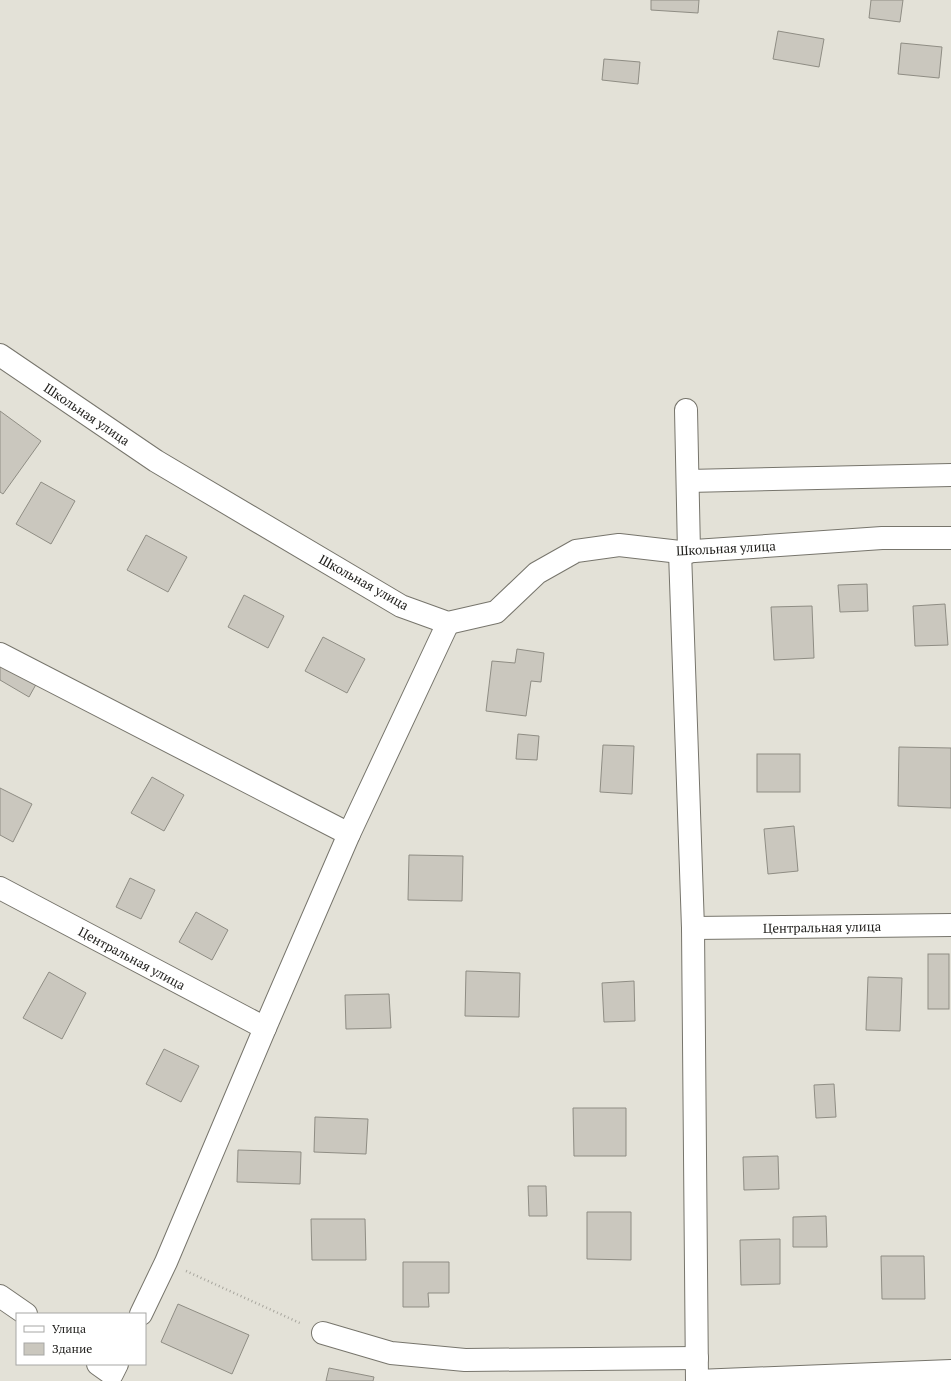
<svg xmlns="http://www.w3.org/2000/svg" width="951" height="1381" font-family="'PT Serif',serif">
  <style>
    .building { fill: #cac7be; stroke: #8f8d84 }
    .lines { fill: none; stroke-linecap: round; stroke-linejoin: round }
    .minor-casing { stroke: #77756c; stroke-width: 24 }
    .path { stroke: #a8a69e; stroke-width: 2.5; stroke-dasharray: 1 3; stroke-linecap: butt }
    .minor { stroke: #fff; stroke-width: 22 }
    .labels { text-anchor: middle; stroke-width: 4; stroke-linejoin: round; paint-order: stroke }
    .street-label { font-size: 13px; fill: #23221f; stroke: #fff }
  </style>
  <rect width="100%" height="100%" fill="#e3e1d7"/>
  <!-- building -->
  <g class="building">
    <path d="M651 0H699L698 13 651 10Z"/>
    <path d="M871 0H903L900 22 869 18Z"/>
    <path d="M778 31 824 39 819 67 773 59Z"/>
    <path d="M901 43 942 47 939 78 898 74Z"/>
    <path d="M604 59 640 62 638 84 602 80Z"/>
    <path d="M0 411 41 441 3 494 0 492Z"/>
    <path d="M41 482 75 501 51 544 16 524Z"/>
    <path d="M146 535 187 557 168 592 127 570Z"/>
    <path d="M867 584 868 611 840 612 838 585Z"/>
    <path d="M244 595 284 616 268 648 228 627Z"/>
    <path d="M945 604 948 645 915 646 913 606Z"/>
    <path d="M812 606 814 658 774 660 771 607Z"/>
    <path d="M323 637 365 659 347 693 305 671Z"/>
    <path d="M517 649 544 653 541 682 531 681 526 716 486 711 492 661 515 663Z"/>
    <path d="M0 660 39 679 29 697 0 680Z"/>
    <path d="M518 734 539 736 537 760 516 759Z"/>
    <path d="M603 745 634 746 632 794 600 792Z"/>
    <path d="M899 747 951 748V808L898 806Z"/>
    <rect x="757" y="754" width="43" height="38"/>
    <path d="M152 777 184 795 164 831 131 813Z"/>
    <path d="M0 788 32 804 13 842 0 835Z"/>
    <path d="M794 826 798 871 768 874 764 829Z"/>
    <path d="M409 855 463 856 462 901 408 900Z"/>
    <path d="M130 878 155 890 141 919 116 907Z"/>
    <path d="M196 912 228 930 212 960 179 942Z"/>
    <rect x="928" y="954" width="21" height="55"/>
    <path d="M466 971 520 973 519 1017 465 1016Z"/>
    <path d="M49 972 86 993 62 1039 23 1018Z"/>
    <path d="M868 977 902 978 900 1031 866 1030Z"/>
    <path d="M634 981 635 1021 604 1022 602 983Z"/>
    <path d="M389 994 391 1028 346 1029 345 995Z"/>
    <path d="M164 1049 199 1066 181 1102 146 1084Z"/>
    <path d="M834 1084 836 1117 816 1118 814 1085Z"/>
    <path d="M573 1108H626V1156H574Z"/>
    <path d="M315 1117 368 1119 366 1154 314 1152Z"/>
    <path d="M238 1150 301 1152 300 1184 237 1182Z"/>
    <path d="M778 1156 779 1189 744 1190 743 1157Z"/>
    <path d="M528 1186H546L547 1216H529Z"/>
    <path d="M587 1212H631V1260L587 1259Z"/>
    <path d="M826 1216 827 1247H793V1217Z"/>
    <path d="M311 1219H365L366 1260H312Z"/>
    <path d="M780 1239V1284L741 1285 740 1240Z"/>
    <path d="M881 1256H924L925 1299H882Z"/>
    <path d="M403 1262H449V1293H428L429 1307H403Z"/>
    <path d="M178 1304 249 1335 232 1374 161 1342Z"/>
    <path d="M329 1368 374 1377 373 1381H326Z"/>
  </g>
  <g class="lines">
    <!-- minor casing -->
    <g class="minor-casing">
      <g id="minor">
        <path d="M0 355 156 461 401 606 448 623 496 612 537 573 576 551 619 545 680 552 882 538H951"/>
        <path d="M686 410 689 552"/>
        <path d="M688 481 951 475"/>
        <path d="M680 552 693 928 697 1381"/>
        <path d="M0 654 349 834 448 623"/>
        <path d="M0 888 265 1028"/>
        <path d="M693 928 951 925"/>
        <path d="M0 1296 26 1314"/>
        <path d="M141 1314 166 1262 265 1028 349 834"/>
        <path d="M323 1333 391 1353 465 1360 697 1358"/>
        <path d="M98 1364 112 1374 117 1364"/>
        <path d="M697 1381 951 1371"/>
      </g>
    </g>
    <!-- path -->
    <path class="path" d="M186 1271 302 1324"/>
    <!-- minor -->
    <use href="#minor" class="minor"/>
  </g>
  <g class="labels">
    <!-- street labels -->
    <g class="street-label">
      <text transform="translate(87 414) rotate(34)" y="5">Школьная улица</text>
      <text transform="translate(726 548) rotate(-3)" y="5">Школьная улица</text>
      <text transform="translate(364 582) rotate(29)" y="5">Школьная улица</text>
      <text transform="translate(822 927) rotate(-1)" y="5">Центральная улица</text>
      <text transform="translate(132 958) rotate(28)" y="5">Центральная улица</text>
    </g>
  </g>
  <!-- legend -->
  <rect x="16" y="1313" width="130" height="52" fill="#ffffff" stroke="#a7a7a5"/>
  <rect x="24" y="1326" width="20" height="6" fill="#ffffff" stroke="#a7a7a5"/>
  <text x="52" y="1333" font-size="12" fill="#23221f">Улица</text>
  <rect x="24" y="1343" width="20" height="12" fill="#cac7be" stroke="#a7a7a5"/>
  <text x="52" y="1353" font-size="12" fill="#23221f">Здание</text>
</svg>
